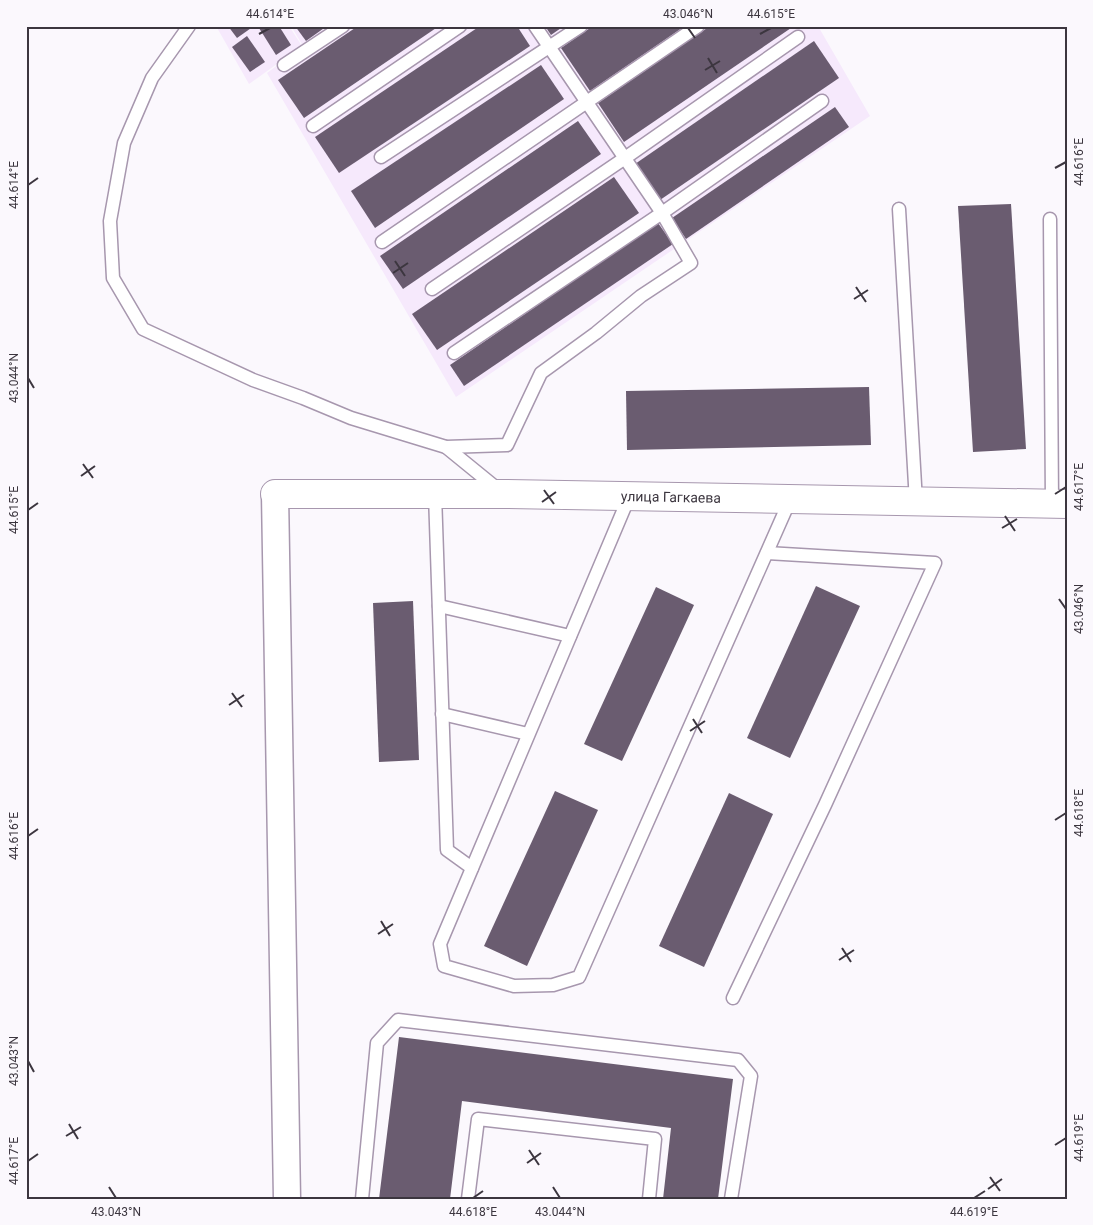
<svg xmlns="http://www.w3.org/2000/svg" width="1093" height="1225" font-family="Roboto,sans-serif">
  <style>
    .built { fill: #f6e9fc }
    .building { fill: #6a5c70 }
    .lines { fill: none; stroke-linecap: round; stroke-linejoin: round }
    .lane-casing { stroke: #a797ae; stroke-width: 15 }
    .street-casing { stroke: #a797ae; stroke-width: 29 }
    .secondary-casing { stroke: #a797ae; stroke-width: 30 }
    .lane { stroke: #fff; stroke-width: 12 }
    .street { stroke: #fff; stroke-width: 26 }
    .secondary { stroke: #fff; stroke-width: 28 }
    .ticks { fill: none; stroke: #3c363f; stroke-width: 2 }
    .labels { text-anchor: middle; stroke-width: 5; stroke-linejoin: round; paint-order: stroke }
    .street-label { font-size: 14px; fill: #3c363f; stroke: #fbf8fd }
    .neatline { fill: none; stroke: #3c363f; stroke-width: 2 }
    .ticks-label { font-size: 12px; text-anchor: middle; fill: #3c363f }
  </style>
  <rect width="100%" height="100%" fill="#fbf8fd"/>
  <!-- built -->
  <g class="built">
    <path d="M216 26H289L302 46 249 84Z"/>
    <path d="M291 26H818L870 116 456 397 267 73 303 46Z"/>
  </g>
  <!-- building -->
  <g class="building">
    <path d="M228 26H254L237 38Z"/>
    <path d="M262 26H279L291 45 276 55 259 28Z"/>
    <path d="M295 26H327L306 41Z"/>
    <path d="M358 26H439L304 118 278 80Z"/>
    <path d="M480 26H517L530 46 339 173 315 137Z"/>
    <path d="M545 26H564L551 35Z"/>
    <path d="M593 26H685L590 91 561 48Z"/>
    <path d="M710 26H794L624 142 598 103Z"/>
    <path d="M247 36 265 62 250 72 232 47Z"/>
    <path d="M814 41 839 78 660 200 635 164Z"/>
    <path d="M541 65 564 99 375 228 351 191Z"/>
    <path d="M835 107 849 127 686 239 672 218Z"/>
    <path d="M578 121 601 154 403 289 380 256Z"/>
    <path d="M614 177 639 213 437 350 412 314Z"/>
    <path d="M1011 204 1026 449 973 452 958 206Z"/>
    <path d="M658 223 673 244 464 386 450 365Z"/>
    <path d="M869 387 871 445 627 450 626 391Z"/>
    <path d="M816 586 860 606 790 758 747 738Z"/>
    <path d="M656 587 694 605 622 761 584 744Z"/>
    <path d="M413 601 419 760 379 762 373 603Z"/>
    <path d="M555 791 598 810 527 966 484 946Z"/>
    <path d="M729 793 773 814 704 967 659 946Z"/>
    <path d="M399 1037 733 1079 718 1199H663L671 1128 462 1101 450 1199H379Z"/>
  </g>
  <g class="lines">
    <!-- lane casing -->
    <g class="lane-casing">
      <g id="lane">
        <path d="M189 26 152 78 124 143 110 221 113 278 143 329 253 380 303 398 351 418 446 447 507 445 541 373 596 333 641 296 691 263 662 213 535 26"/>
        <path d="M284 65 343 26"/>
        <path d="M313 126 460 26"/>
        <path d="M381 157 581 26"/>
        <path d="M899 209 916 502"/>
        <path d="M1050 219 1052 504"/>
        <path d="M382 242 698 26"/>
        <path d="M432 289 625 158 798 37"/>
        <path d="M454 353 662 213 822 101"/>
        <path d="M446 447 500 491"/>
        <path d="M435 494 447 850 472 868"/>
        <path d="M629 497 440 944 444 966 514 986 553 985 579 977 790 500"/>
        <path d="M439 606 570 636"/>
        <path d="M442 714 528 734"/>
        <path d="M733 998 825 805 935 563 767 553"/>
        <path d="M362 1199 377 1043 398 1020 738 1060 751 1076 731 1199"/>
        <path d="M468 1199 478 1119 655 1139 649 1199"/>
      </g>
    </g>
    <!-- street casing -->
    <g class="street-casing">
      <path id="street" d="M275 494 287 1199"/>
    </g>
    <!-- secondary casing -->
    <g class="secondary-casing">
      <g id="secondary">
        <path id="s1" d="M275 494H504L1067 504"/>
      </g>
    </g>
    <!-- lane -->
    <use href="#lane" class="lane"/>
    <!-- street -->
    <use href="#street" class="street"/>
    <!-- secondary -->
    <use href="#secondary" class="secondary"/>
  </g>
  <!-- ticks -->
  <path class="ticks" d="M688 28 695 38M259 34 270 28M760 34 771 28M708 58 717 73M705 70 720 61M1055 168 1066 162M28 185 38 178M395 261 405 276M393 273 408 263M856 287 866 302M854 299 868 290M28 378 34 388M83 464 93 478M81 476 95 466M544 490 554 504M1055 494 1066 487M542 502 556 492M28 510 38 503M1005 516 1015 531M1002 528 1017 519M1059 599 1066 609M232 693 242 707M229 705 244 695M693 719 702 733M690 731 705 721M1055 820 1066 813M28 836 38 829M381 921 390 936M378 934 393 924M842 948 851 962M839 960 854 950M28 1061 34 1072M69 1124 78 1139M66 1136 81 1127M1055 1145 1066 1138M529 1150 539 1165M28 1161 38 1154M527 1163 541 1153M990 1177 1000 1191M109 1187 116 1198M553 1187 560 1198M988 1189 1002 1179M473 1198 483 1191M974 1198 985 1191"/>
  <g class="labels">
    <!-- street labels -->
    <g class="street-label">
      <text dy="5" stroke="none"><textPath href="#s1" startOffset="396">улица Гагкаева</textPath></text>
    </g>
  </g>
  <!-- border -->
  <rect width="1093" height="1225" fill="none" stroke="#fbf8fd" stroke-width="55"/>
  <rect x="28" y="28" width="1038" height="1170" class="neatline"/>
  <g class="ticks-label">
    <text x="270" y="18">44.614°E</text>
    <text x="688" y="18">43.046°N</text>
    <text x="771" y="18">44.615°E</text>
    <text transform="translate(1079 162) rotate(-90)" y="4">44.616°E</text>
    <text transform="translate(14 185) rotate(-90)" y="4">44.614°E</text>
    <text transform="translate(14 378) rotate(-90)" y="4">43.044°N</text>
    <text transform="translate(1079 487) rotate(-90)" y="4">44.617°E</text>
    <text transform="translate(14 510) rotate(-90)" y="4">44.615°E</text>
    <text transform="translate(1079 609) rotate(-90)" y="4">43.046°N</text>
    <text transform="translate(1079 813) rotate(-90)" y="4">44.618°E</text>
    <text transform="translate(14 836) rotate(-90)" y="4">44.616°E</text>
    <text transform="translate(14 1061) rotate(-90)" y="4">43.043°N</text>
    <text transform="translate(1079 1138) rotate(-90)" y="4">44.619°E</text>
    <text transform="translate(14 1161) rotate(-90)" y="4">44.617°E</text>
    <text x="116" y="1216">43.043°N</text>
    <text x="473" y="1216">44.618°E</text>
    <text x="560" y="1216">43.044°N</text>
    <text x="974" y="1216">44.619°E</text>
  </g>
</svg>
